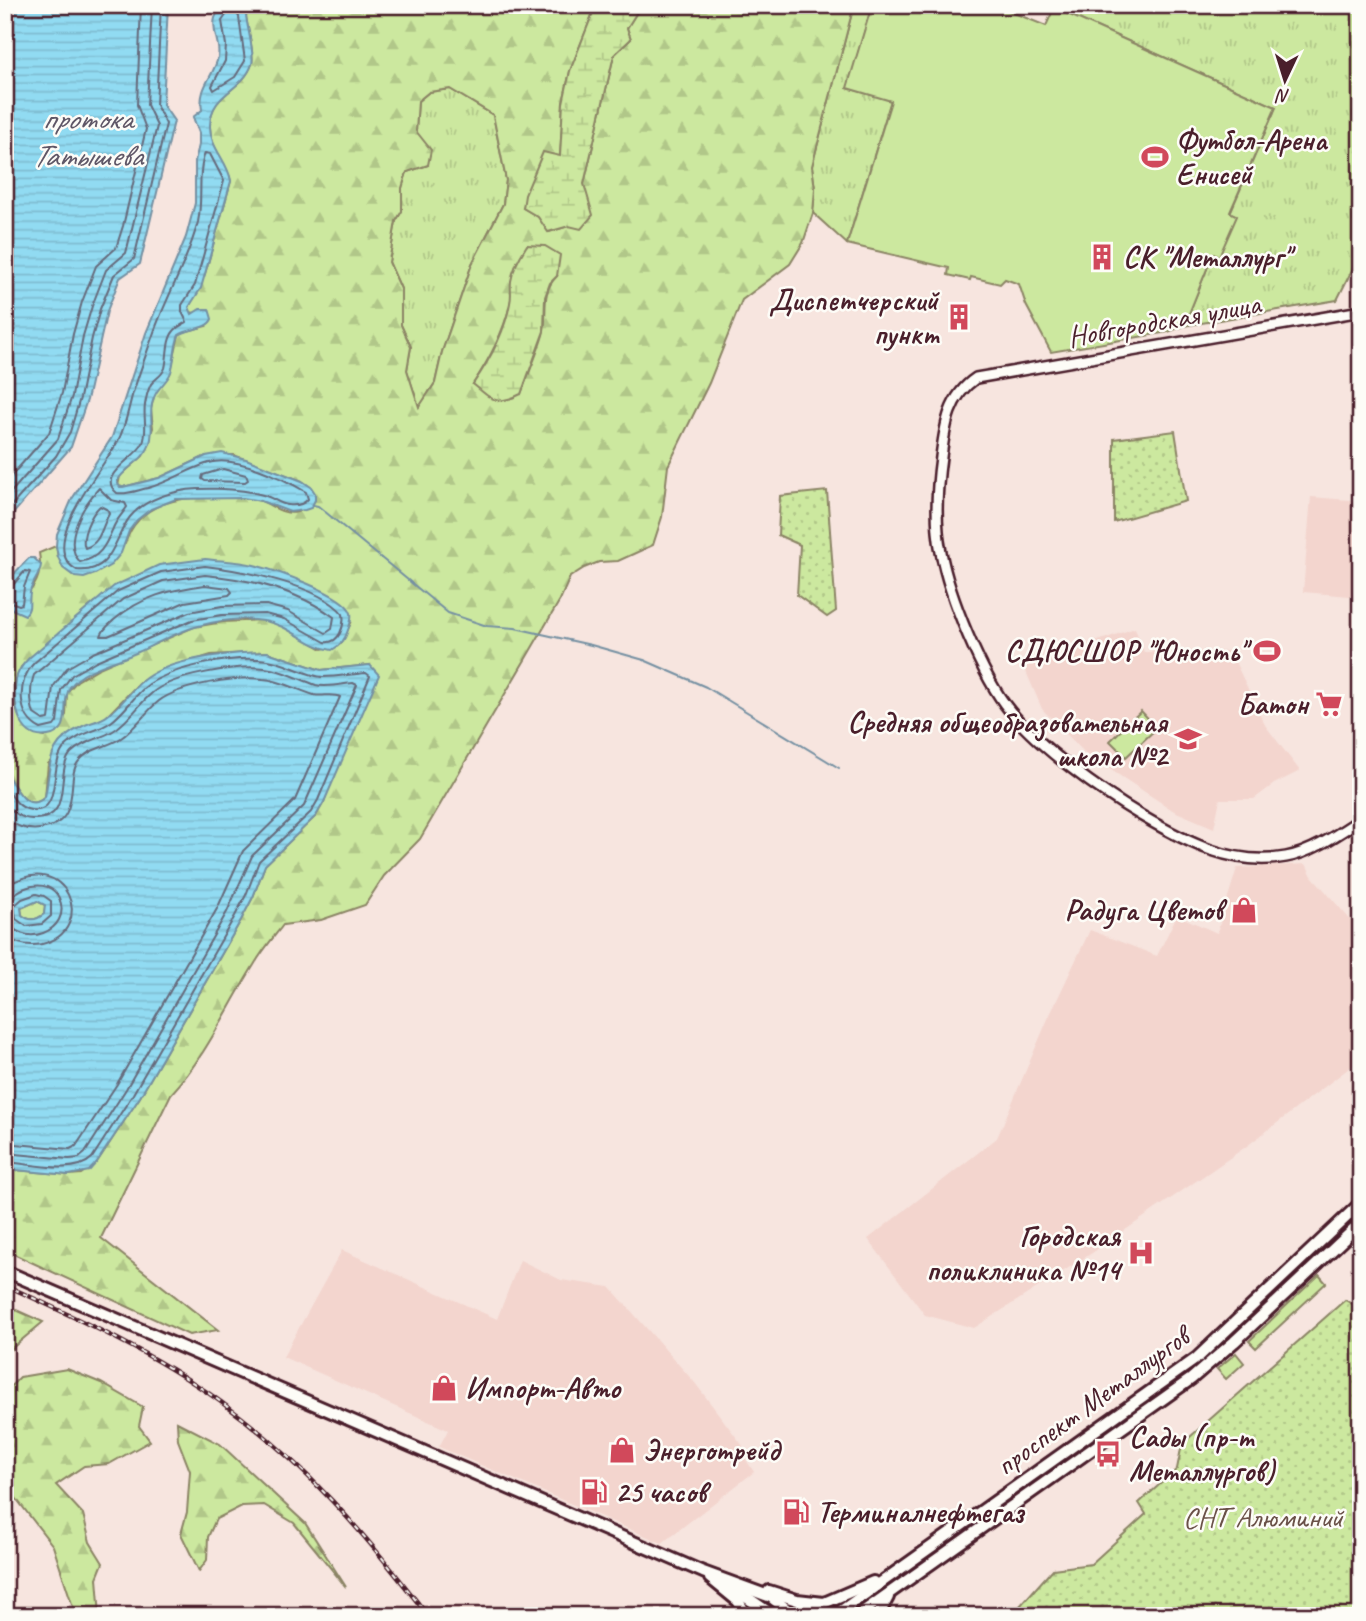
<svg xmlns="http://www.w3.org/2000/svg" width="1366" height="1621" font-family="Caveat,sans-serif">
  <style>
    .built { fill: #f3d5ce }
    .grass { fill: url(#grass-tufts); stroke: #8b8465; stroke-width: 2 }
    .forest { fill: url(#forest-firs); stroke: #8b8465; stroke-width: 2; fill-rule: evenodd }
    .wetland { fill: url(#wetland-marsh); stroke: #8b8465; stroke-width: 2 }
    .park { fill: url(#park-dots); stroke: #8b8465; stroke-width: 2 }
    .pitch { fill: #cce89f; stroke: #8b8465; stroke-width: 2 }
    .water { fill: url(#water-rules); stroke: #7590a2; stroke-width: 2; fill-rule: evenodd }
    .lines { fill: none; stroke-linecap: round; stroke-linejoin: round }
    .shore { stroke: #666a7b; stroke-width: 2 }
    .stream { stroke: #7590a2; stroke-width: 2 }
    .minor-casing { stroke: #4a1f2b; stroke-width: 14 }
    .major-casing { stroke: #4a1f2b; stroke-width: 16 }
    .minor { stroke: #fdfcf7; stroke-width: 9 }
    .major { stroke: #fdfcf7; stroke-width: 10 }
    .rail-casing { stroke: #4a1f2b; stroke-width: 4.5 }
    .rail { stroke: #fdfcf7; stroke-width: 2; stroke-dasharray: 5; stroke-linecap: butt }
    .labels { text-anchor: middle; stroke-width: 5; stroke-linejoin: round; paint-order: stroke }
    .poi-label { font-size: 30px; font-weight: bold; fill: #4a1f2b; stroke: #fdfcf7; text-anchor: start }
    .street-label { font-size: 30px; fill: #4a1f2b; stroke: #fdfcf7 }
    .park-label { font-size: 30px; fill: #6a5148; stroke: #fdfcf7 }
    .water-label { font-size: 32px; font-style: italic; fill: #5f5767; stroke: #fdfcf7 }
  </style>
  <defs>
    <pattern id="grass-tufts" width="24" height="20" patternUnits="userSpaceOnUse" patternTransform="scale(1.75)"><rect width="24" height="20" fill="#cce89f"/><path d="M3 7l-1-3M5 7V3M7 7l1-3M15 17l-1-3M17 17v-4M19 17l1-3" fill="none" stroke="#b1c789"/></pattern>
    <pattern id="forest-firs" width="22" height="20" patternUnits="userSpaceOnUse" patternTransform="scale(1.75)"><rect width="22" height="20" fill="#cce89f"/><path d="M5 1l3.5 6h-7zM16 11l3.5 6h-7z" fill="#b1c789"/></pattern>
    <pattern id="wetland-marsh" width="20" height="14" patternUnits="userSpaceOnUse" patternTransform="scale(1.75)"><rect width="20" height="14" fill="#cce89f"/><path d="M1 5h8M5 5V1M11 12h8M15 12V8" fill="none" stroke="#b1c789"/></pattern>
    <pattern id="park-dots" width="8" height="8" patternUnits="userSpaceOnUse" patternTransform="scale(1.75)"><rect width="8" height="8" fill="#cce89f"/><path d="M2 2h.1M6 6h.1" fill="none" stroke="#b1c789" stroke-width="1.8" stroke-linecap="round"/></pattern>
    <pattern id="water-rules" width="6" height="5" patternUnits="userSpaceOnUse" patternTransform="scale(1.75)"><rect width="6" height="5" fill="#91dbf2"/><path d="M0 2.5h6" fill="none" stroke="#7fbcd0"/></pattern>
  </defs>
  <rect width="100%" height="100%" fill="#f7e5df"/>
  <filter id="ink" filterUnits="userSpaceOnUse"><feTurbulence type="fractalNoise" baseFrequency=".0143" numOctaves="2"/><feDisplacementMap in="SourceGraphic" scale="14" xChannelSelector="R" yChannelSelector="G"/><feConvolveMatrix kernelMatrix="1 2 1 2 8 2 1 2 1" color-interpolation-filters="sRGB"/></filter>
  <g filter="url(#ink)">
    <!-- built -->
    <g class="built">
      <path d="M1311 497 1361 501V597L1303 592Z"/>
      <path d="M1135 628 1144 652 1230 651 1265 725 1300 771 1274 784 1254 799H1220L1214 828 1174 811 1085 753 1042 709 1024 667Z"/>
      <path d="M1306 864 1312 876 1361 932V1059L1247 1146 1092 1253 974 1328 925 1315 868 1239 997 1138 1047 1021 1090 930 1157 956 1177 915 1217 933 1237 868Z"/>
      <path d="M342 1250 497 1319 520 1260 561 1280 610 1287 695 1383 743 1446 739 1449 754 1472 662 1543 439 1447 448 1430 283 1357Z"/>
    </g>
    <!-- grass -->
    <g class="grass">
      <path d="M854 5H872L848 88 891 100 847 244 813 213 815 189 812 166Z"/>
      <path d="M1055 5H1361V252L1337 300 1184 326 1213 254 1219 256 1236 215 1230 213 1276 107 1054 8Z"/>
      <path d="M450 89 493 115 506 180 503 204 472 264 442 352 435 383 419 408 407 370 411 347 401 325V289L389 262 396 221 402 211V188L407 172 428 165 416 131 418 101 429 92Z"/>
      <path d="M37 901 45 905 44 914C37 920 29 921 22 915L21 908Z"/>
    </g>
    <!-- forest -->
    <g class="forest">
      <path d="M217 5H596L570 71 563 103 560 157 523 208 538 217 549 232 569 226 584 184 614 55 631 39 627 28 637 12V5H854L812 166 815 189 813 213 803 243 790 264 742 300 709 383 668 466 662 517 653 545 618 561 599 562 584 568 570 577 560 600 420 839 384 876 365 905 321 920 283 925C273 938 262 951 254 965 227 1008 206 1056 171 1094L101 1238 218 1330 189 1335 5 1250V1169L69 1175 81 1174 97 1162 140 1097 241 920 253 897 265 865 316 816 324 802 370 665 321 670 267 652 247 653 211 655 163 670 140 682 105 718 82 727 48 764 45 797C25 815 16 785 5 773V606L10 608C30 595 44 580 39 553L56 546 58 557 125 544C138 502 180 496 218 497 232 497 247 497 261 501 272 505 284 516 297 512 303 511 310 504 315 500 315 490 310 487 302 481L234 455 206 456 159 478 123 487 118 486 120 476 143 456 153 428 151 409 154 396 156 389 170 374 179 335 184 332 206 326 195 313 189 312V307L205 274 231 181C227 162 209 147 210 125 211 92 243 91 252 64 255 53 247 28 246 15L222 8 219 11ZM450 89 493 115 506 180 503 204 472 264 442 352 435 383 419 407 407 370 411 347 401 325V289L389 262 396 221 402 211V188L407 172 428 165 431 150 416 131 418 101 429 92ZM517 262 557 276C539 294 549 313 543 335 537 355 528 374 521 394L473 384C489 360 503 333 510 305 513 290 512 278 517 262ZM95 602 351 623 341 644 322 649 281 625 263 620 223 622 194 627 99 668 77 681 67 692 66 715 45 737C12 731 11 692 21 667Z"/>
      <path d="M1319 1275 1326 1283 1256 1348 1249 1341Z"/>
      <path d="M5 1305 43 1322 5 1354Z"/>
      <path d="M1236 1353 1244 1363 1226 1379 1217 1369Z"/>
      <path d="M67 1369 101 1383 143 1407 139 1426 150 1441 109 1464 84 1466 56 1485 83 1514 90 1542 103 1563 97 1578 100 1616H76L53 1546 5 1484V1392L20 1377Z"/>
      <path d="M177 1422 220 1444 305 1523 346 1587 294 1523 264 1505 242 1506 216 1519 208 1537 207 1560 199 1571 181 1534 187 1512 190 1471 178 1440Z"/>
    </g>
    <!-- wetland -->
    <g class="wetland">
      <path d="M596 5H637V12L627 28 631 39 614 55 584 184 593 215 581 229 569 226 548 232 538 217 523 208 525 195 543 152 560 156 563 103 570 71Z"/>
      <path d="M527 245 545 246 560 255 557 276 550 283 545 297 544 331 521 394C497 406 493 401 473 384 489 361 505 332 510 303 512 296 510 288 511 281 513 268 520 256 527 245Z"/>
    </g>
    <!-- park -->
    <g class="park">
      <path d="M1175 431 1186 501 1114 522V439Z"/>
      <path d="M827 491 836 611 827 617 797 595 800 545 778 535 780 496Z"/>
      <path d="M1345 1300 1361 1309V1616H1011L1053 1569 1091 1564 1146 1514 1139 1503 1177 1469 1182 1444Z"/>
    </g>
    <!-- pitch -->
    <g class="pitch">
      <path d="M872 5H994L1046 26 1054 8 1276 107 1230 212 1237 216 1219 257 1213 254 1184 326 1168 332 1051 352 1026 305 1019 284 1005 279 1000 284 971 277 970 280 948 275 949 268 847 244 891 101 847 88Z"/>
      <path d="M1141 711 1157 728 1126 757 1110 741Z"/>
    </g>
    <!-- water -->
    <g class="water">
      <path d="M5 5H168L163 105 174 121 140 264 120 278 107 311 87 400 71 447 5 523Z"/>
      <path d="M231 5 244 9 246 15C247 28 255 53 252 64 243 91 211 92 210 125 209 147 228 161 231 181L201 288 189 307 192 314 200 309H209L212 319C207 330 189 328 179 335 174 347 175 360 171 372 166 385 156 386 152 404 149 418 155 432 149 446 143 462 124 467 117 482L120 487H123L159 478 206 456 222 453 246 459 302 481 311 487 315 493V500L311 508 305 510 290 512 261 501 243 498 176 499 151 509 137 520 129 531 121 553 111 565 95 574 84 578 75 577 63 568 58 557 56 546 57 534 72 499 112 437 146 333 186 237 195 203V161L199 145V133L193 117 202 110C198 86 214 77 218 57 221 44 211 31 215 18 218 10 223 7 231 5Z"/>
      <path d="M29 558H34L41 565C40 576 31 583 30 593 28 603 32 608 25 615L5 606V583Z"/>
      <path d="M205 559C221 561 238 561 254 565 273 570 346 594 351 613 352 618 350 625 348 630 345 640 341 645 332 650 307 647 290 625 264 621 243 617 215 621 195 627 174 633 155 645 136 653 116 662 84 668 70 687 59 704 75 731 48 736 18 741 12 701 16 680 17 671 23 664 29 658L114 586 159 565Z"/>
      <path d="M267 652 321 670 370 665 379 675 324 802 316 816 265 865 253 897 241 920 140 1097 97 1162 89 1171 69 1175 5 1169V773C16 785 25 815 45 797 52 762 45 744 83 726 91 722 101 721 108 715 121 706 130 691 142 681 171 657 231 653 267 652ZM37 901 45 905 44 914C37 920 29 921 22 915L21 908Z"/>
    </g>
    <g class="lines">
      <!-- shore -->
      <g class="shore">
        <path d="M231 8 235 9 239 17 245 61 235 77 214 90 212 86 225 61 226 45 222 21Z"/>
        <path d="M205 153 210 154 224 181 195 285 182 305V312L187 322C183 324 177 327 174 331 166 340 168 357 165 368 162 376 156 378 151 384 148 390 146 398 145 405 143 418 148 430 143 443 137 458 95 475 117 493 127 495 138 490 148 488 170 482 188 469 209 463 235 455 283 478 306 492L308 499C303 505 296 506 288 505 279 504 272 497 263 495 241 488 194 486 172 493 157 497 140 505 130 517 114 537 113 574 77 570 34 547 104 467 118 441 125 428 128 411 132 396 138 376 146 355 153 335 166 297 188 261 198 222 203 199 197 174 205 153Z"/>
        <path d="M223 469 246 475 248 480 245 482 205 481 202 479 203 475Z"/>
        <path d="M5 483 49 433 62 393 73 334 82 302 96 266 116 248 123 226 146 129 137 105 141 5"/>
        <path d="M99 488 111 500 125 503 127 507C123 513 117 519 114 526 106 544 101 558 80 562 61 542 84 504 99 488Z"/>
        <path d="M5 499 58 439 72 396 83 336 92 306 106 270 126 253 157 126 147 105 152 5"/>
        <path d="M100 506 108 510 109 514C101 528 101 543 85 548 80 537 91 514 100 506Z"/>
        <path d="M5 513 56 456 70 432 80 398 92 338 100 309 114 275 134 259 166 124 156 105 161 5"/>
        <path d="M205 566C241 570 320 585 343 614 345 626 339 644 325 642L284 619 265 614 222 615 192 620 96 661 72 675 61 690 57 722 54 726 41 729C16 717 17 681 34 663L118 591 161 572Z"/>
        <path d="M205 575C249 579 297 590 334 617L332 629 326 633 288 611 266 605 222 606 189 612 93 653 67 668 53 687 49 719 43 720 34 714C30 703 30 686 34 675L123 599 163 581Z"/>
        <path d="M205 585 229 588 232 592 229 595 185 602 108 636H101C103 629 109 625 114 620 142 596 170 590 205 585Z"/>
        <path d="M5 587 12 586 25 571 30 572 24 587 22 604 19 605 5 600"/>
        <path d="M5 785C11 795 17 808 31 810 63 815 48 764 65 747 78 733 97 732 111 722 126 711 135 694 149 684 177 666 234 655 268 660 284 662 310 677 323 677 337 677 352 674 366 673L370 676 318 800 311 812 259 861 246 895 235 916 133 1094 92 1158C74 1176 30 1163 5 1162"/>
        <path d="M5 803C11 811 21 819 32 819 75 821 54 772 71 753 83 741 100 739 113 731 129 721 138 705 152 693 172 675 238 665 265 668 283 670 299 679 316 685 327 688 342 684 353 683L357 685 304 806 252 856 227 912 126 1089 85 1153 79 1158 69 1159 5 1153"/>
        <path d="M5 818C16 826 26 831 40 829 85 823 64 777 79 761 89 748 108 747 121 738 136 728 145 712 159 701 180 685 237 676 263 679 281 680 297 690 314 695 323 697 332 693 340 697L295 800 243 851 218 907 117 1084 76 1146 70 1149 5 1143"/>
        <path d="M5 887C67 845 99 931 42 944 28 947 16 944 5 936"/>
        <path d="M36 894 44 896 51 901V916L42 924 26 926 16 919 14 906 22 899Z"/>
        <path d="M5 906C13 887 48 875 59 898 74 931 20 952 5 917"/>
      </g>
      <!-- stream -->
      <path class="stream" d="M313 505 318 506 448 613 487 626 515 628 591 645 644 660 706 687 839 768"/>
      <!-- minor casing -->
      <g class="minor-casing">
        <path id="minor" d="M1361 311 976 378C948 397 945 426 941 457 937 486 935 523 941 552 949 596 982 677 1010 711 1040 748 1100 791 1142 816 1186 842 1234 867 1286 857 1313 852 1338 834 1361 819"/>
      </g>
      <!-- major casing -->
      <g class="major-casing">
        <g id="major">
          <path d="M5 1271 703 1572 771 1597 795 1616"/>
          <path d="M710 1578 738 1601 747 1616"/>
          <path d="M730 1586 774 1616"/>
          <path d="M769 1591 797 1600 824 1603 873 1582"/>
          <path d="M834 1616 1197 1358 1361 1203"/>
          <path d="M857 1616 1191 1379 1234 1342 1361 1223"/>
          <path d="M878 1616 888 1597"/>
        </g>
      </g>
      <!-- minor -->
      <use href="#minor" class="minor"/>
      <!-- major -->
      <use href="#major" class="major"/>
      <!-- rail casing -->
      <g class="rail-casing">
        <path id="rail" d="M5 1285C79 1319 155 1354 221 1402 303 1461 367 1536 428 1616"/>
      </g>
      <!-- rail -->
      <use href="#rail" class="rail"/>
    </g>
  </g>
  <!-- icons -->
  <defs>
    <g id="stadium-bare" transform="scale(2.1)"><path d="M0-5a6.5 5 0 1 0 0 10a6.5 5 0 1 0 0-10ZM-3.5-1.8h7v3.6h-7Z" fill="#d1495b" stroke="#fdfcf7" stroke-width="2.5" paint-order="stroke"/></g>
    <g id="building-bare" transform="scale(2.1)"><path d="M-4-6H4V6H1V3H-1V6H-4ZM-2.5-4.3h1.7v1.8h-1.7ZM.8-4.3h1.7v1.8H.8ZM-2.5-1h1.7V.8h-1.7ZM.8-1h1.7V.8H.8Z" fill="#d1495b" stroke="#fdfcf7" stroke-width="2.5" paint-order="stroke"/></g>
    <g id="supermarket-bare" transform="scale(2.1)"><path d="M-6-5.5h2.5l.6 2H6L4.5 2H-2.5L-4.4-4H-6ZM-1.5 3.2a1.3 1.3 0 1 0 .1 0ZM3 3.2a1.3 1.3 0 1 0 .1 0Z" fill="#d1495b" stroke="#fdfcf7" stroke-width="2.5" paint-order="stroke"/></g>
    <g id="school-bare" transform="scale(2.1)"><path d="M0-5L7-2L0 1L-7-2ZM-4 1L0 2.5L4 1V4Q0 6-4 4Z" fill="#d1495b" stroke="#fdfcf7" stroke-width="2.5" paint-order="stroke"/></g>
    <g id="shop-bare" transform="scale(2.1)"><path d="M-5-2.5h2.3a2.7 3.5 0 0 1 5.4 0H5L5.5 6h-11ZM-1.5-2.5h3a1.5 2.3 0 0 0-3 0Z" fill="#d1495b" stroke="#fdfcf7" stroke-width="2.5" paint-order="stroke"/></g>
    <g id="hospital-bare" transform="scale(2.1)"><path d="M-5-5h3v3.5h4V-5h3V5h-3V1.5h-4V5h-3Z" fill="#d1495b" stroke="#fdfcf7" stroke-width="2.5" paint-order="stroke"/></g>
    <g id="bus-bare" transform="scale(2.1)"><path d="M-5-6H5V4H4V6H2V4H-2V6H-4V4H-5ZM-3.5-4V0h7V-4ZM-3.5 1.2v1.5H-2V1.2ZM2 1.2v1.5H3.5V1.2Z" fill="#d1495b" stroke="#fdfcf7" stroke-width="2.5" paint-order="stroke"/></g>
    <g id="fuel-bare" transform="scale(2.1)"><path d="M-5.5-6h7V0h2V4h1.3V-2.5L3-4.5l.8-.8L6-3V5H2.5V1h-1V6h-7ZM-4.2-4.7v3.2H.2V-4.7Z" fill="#d1495b" stroke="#fdfcf7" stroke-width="2.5" paint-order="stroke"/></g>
  </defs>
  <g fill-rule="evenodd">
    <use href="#stadium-bare" x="1155" y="157"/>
    <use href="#building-bare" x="1102" y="257"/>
    <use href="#building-bare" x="959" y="317"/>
    <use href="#stadium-bare" x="1267" y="651"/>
    <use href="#supermarket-bare" x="1329" y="704"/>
    <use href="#school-bare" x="1188" y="739"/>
    <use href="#shop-bare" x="1244" y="910"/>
    <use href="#hospital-bare" x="1141" y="1253"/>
    <use href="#shop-bare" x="444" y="1388"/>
    <use href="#shop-bare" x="622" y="1450"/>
    <use href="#bus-bare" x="1108" y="1454"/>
    <use href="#fuel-bare" x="594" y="1492"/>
    <use href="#fuel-bare" x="796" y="1512"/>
  </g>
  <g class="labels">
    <!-- poi labels -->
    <g class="poi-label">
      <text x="1176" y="150">Футбол-Арена<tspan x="1176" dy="34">Енисей</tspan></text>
      <text x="1123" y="267">СК "Металлург"</text>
      <text x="938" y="310" text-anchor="end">Диспетчерский<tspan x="938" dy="34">пункт</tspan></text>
      <text x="1246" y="661" text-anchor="end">СДЮСШОР "Юность"</text>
      <text x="1308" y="714" text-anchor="end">Батон</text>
      <text x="1167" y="732" text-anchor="end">Средняя общеобразовательная<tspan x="1167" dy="34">школа №2</tspan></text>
      <text x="1223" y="920" text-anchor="end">Радуга Цветов</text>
      <text x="1120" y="1246" text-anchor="end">Городская<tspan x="1120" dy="34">поликлиника №14</tspan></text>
      <text x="465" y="1398">Импорт-Авто</text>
      <text x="1129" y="1447">Сады (пр-т<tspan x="1129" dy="34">Металлургов)</tspan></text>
      <text x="643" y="1460">Энерготрейд</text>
      <text x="615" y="1502">25 часов</text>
      <text x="817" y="1522">Терминалнефтегаз</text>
    </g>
    <!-- street labels -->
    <g class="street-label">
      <text transform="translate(1164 320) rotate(-10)" y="10">Новгородская улица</text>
      <text transform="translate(1092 1401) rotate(-36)" y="10">проспект Металлургов</text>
    </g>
    <!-- park labels -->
    <g class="park-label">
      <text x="1263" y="1527">СНТ Алюминий</text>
    </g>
    <!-- water labels -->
    <g class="water-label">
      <text x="87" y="129">протока<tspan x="87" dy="37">Татышева</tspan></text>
    </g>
  </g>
  <!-- margin -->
  <rect width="1366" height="1621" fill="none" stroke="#fdfcf7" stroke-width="28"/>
  <rect x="14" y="14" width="1338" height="1593" fill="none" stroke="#4a1f2b" stroke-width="2.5" filter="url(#ink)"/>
  <!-- north arrow -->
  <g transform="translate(1285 80) rotate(184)" stroke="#fdfcf7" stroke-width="5" paint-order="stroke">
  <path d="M0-5L12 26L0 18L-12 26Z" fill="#4a1f2b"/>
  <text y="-10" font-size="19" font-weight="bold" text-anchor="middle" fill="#4a1f2b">N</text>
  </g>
</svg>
